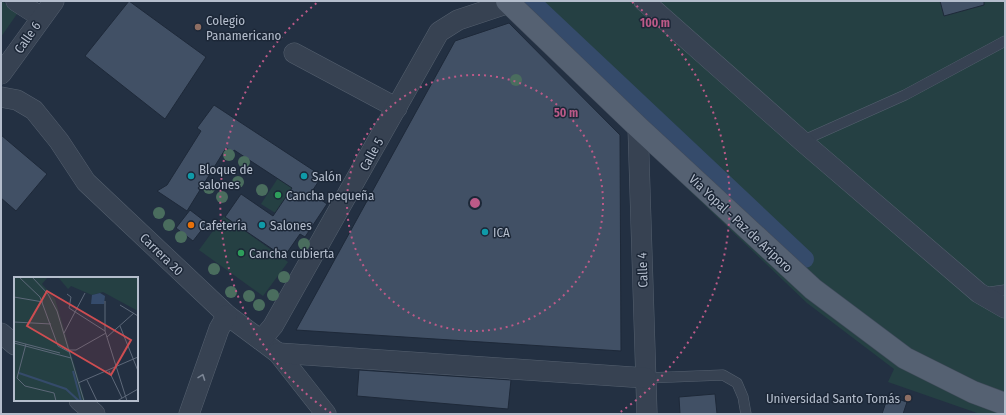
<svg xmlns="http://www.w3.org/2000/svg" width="1006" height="415" font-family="'Fira Sans Condensed',sans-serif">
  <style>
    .green { fill: #254043 }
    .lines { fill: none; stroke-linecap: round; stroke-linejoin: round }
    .canal { stroke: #354b6b; stroke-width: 18 }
    .building { fill: #415065; stroke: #1e2939 }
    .lane-casing { stroke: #55606f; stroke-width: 11 }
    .street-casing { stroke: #55606f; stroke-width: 21 }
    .primary-casing { stroke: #414b5b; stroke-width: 23 }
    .lane { stroke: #374252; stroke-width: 10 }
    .street { stroke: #374252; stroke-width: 20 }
    .primary { stroke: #556172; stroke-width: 22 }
    .tree { fill: #4a6d5e }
    .oneway { stroke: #7c8695 }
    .ring { fill: none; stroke: #bc5a88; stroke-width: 2; stroke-dasharray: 2 4 }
    .education-dot { fill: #8d6e63; stroke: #1c2737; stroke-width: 1.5 }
    .culture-dot { fill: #0f9aa8; stroke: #1c2737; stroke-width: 1.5 }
    .leisure-dot { fill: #2e9e5b; stroke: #1c2737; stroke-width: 1.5 }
    .food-dot { fill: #e8710a; stroke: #1c2737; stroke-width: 1.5 }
    .labels { text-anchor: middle; stroke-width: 3; stroke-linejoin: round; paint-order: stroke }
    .poi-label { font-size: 13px; fill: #b4bdcc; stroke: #1c2737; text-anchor: start }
    .street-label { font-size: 13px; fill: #b4bdcc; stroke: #1c2737 }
    .inset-river { fill: none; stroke: #354b6b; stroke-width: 2 }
    .inset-road { fill: none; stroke: #5d6879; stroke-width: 1 }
    .view { fill: #ce4d51; fill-opacity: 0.15; stroke: #ce4d51; stroke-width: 2 }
    .inset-edge { fill: none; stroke: #b4bdcc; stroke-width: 2 }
    .centre { fill: #bc5a88; stroke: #1c2737; stroke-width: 2 }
    .ring-label { font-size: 12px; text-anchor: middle; font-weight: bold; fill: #bc5a88; stroke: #1c2737; stroke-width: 3; stroke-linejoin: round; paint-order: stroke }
  </style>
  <rect width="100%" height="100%" fill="#233042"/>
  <!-- green -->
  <g class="green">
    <path d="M1 1 19 11 1 37Z"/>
    <path d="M491 1H1005V414H980L888 382 894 369 807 303Z"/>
    <path d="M280 175 295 186 277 214 261 204Z"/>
    <path d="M224 216 288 262 263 296 199 250Z"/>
  </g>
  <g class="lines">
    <!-- canal -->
    <path class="canal" d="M531 1 805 259"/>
  </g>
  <!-- building -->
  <g class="building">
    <path d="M129 1 206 57 165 119 85 56Z"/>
    <path d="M940 1H984V5L944 16Z"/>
    <path d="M509 23 620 135 621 351 296 330 455 41Z"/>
    <path d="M214 105 322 176 311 193 327 204 305 237 300 234 284 257 225 217 241 194 273 216 292 188 234 150 233 152 226 148 187 211 157 191 167 185 201 131 197 128Z"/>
    <path d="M1 135 47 174 16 211 1 198Z"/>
    <path d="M190 210 207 223 193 241 176 228Z"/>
    <path d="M359 370 511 380 508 409 357 396Z"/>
    <path d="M715 394 717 414H680L679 397Z"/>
    <path d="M888 396 907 402 903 414H882Z"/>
  </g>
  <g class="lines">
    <!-- lane casing -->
    <g class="lane-casing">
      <g id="lane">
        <path d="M802 141 905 95 1005 41"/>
        <path d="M983 293 1005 290"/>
        <path d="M646 378 723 375 737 383 743 397 746 414"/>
      </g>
    </g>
    <!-- street casing -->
    <g class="street-casing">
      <g id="street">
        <path d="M16 1 41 17"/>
        <path d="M644 1 802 141 979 293 1005 308"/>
        <path d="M294 53 397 108"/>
        <path d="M1 74 54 1"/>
        <path d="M1 97 17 100 34 110 59 141 86 182 227 315 278 353 326 414"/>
        <path d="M638 127 647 414"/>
        <path d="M1 333 15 345"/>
        <path d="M261 340 273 326 439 32 458 20 509 3"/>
        <path d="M278 353 646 378"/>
        <path d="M79 400 95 414"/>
        <path d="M189 414 219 329 227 315"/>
      </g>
    </g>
    <!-- primary casing -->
    <g class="primary-casing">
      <path id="primary" d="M507 1 638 127 813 289 905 358 973 392 1005 404"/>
    </g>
    <!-- lane -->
    <use href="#lane" class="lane"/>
    <!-- street -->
    <use href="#street" class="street"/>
    <!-- primary -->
    <use href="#primary" class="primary"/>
  </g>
  <!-- trees -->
  <g class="tree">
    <circle cx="516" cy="80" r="6"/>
    <circle cx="229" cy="155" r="6"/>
    <circle cx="244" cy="162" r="6"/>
    <circle cx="238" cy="182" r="6"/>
    <circle cx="209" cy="188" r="6"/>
    <circle cx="262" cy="190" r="6"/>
    <circle cx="222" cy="197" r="6"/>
    <circle cx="159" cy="213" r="6"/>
    <circle cx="169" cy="225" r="6"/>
    <circle cx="181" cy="237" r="6"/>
    <circle cx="304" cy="244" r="6"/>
    <circle cx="214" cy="269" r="6"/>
    <circle cx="284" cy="277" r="6"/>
    <circle cx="231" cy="292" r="6"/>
    <circle cx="273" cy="295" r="6"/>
    <circle cx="249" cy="296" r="6"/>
    <circle cx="259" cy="305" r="6"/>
  </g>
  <!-- one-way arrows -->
  <defs><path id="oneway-chevron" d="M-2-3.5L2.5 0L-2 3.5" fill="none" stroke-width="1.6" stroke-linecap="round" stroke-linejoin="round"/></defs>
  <use class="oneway" href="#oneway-chevron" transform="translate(202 377) rotate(-70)"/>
  <!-- distance rings -->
  <g class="ring">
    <circle cx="475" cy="203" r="128"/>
    <path d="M331 413A255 255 0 0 1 318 2M632 2A255 255 0 0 1 619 413"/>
  </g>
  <!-- markers -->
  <g class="education-dot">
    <circle cx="198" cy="27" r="4"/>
    <circle cx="908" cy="398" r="4"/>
  </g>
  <g class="culture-dot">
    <circle cx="191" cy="176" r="4"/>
    <circle cx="304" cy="176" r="4"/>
    <circle cx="262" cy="225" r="4"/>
    <circle cx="485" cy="232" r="4"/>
  </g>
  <g class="leisure-dot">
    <circle cx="278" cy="195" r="4"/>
    <circle cx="241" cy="253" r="4"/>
  </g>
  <circle class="food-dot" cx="191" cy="225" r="4"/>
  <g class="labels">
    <!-- poi labels -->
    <g class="poi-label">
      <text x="206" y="25">Colegio<tspan x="206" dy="15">Panamericano</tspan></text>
      <text x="199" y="174">Bloque de<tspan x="199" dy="15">salones</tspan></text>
      <text x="312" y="181">Salón</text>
      <text x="286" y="200">Cancha pequeña</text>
      <text x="199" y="230">Cafetería</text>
      <text x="270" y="230">Salones</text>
      <text x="493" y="237">ICA</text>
      <text x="249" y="258">Cancha cubierta</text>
      <text x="900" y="403" text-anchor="end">Universidad Santo Tomás</text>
    </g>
    <!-- street labels -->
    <g class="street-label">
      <text transform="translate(27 37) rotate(-55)" y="5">Calle 6</text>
      <text transform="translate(371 154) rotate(-61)" y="5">Calle 5</text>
      <text transform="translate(741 223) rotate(43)" y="5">Via Yopal - Paz de Ariporo</text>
      <text transform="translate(162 254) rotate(44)" y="5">Carrera 20</text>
      <text transform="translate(642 270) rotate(-92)" y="5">Calle 4</text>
    </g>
  </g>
  <!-- overview -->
  <g transform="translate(14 277)">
    <rect width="124" height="124" fill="#233042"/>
    <path d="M0 0H34L28 7 41 22 71 124H0ZM44 0H124V34L89 15 78 18 57 9 54 12Z" fill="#254043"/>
    <path d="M86 16 91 19 90 27H77L78 18Z" fill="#354b6b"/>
    <path class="inset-river" d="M59 94 67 124M5 96 52 112 65 124"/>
    <path class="inset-road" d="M5 0 26 20 44 69 55 75M18 0 34 17 43 34 70 124M53 17 57 20 55 31 91 54M0 20 29 25M91 24V54L113 124M106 28 124 39M0 45 37 47M106 49 124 94M50 56 71 16M93 60 120 36M0 64 46 76M0 66 57 81M12 67 3 101 11 109 40 116 42 124M54 73H62L92 56M95 94 108 121M73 103 83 124M64 106 124 80M103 124 124 112"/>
    <path class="view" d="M33 14 117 63 97 98 13 49Z"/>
    <rect width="124" height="124" class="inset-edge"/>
  </g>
  <circle cx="475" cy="203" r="6" class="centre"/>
  <g class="ring-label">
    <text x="655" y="27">100 m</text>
    <text x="566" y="117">50 m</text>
  </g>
  <!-- border -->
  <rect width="1006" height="415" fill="none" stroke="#b4bdcc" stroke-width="4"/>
</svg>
